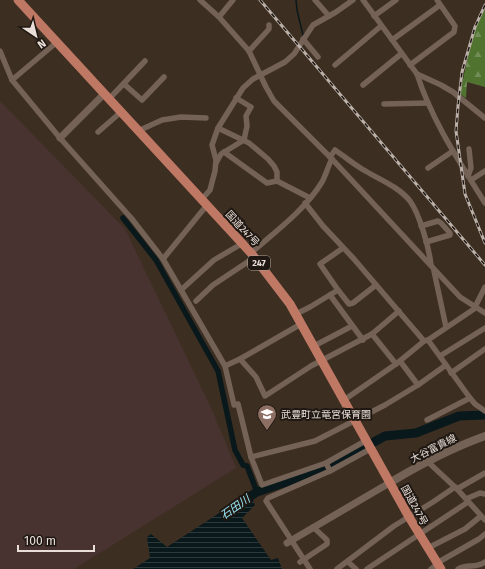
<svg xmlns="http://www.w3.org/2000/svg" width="485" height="569" font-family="'Fira Sans','Noto Sans JP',sans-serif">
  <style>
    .industrial { fill: #483330 }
    .forest { fill: url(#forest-firs) }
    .water { fill: url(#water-rules) }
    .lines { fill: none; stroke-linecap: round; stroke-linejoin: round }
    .stream { stroke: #09181b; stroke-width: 1.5 }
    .canal { stroke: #09181b; stroke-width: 5.5 }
    .river { stroke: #09181b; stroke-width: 9 }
    .minor { stroke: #736255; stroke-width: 5.5 }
    .tertiary { stroke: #736255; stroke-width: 7 }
    .secondary { stroke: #736255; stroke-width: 8 }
    .trunk { stroke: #be7864; stroke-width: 9 }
    .rail-casing { stroke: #bcb1a9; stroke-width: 3 }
    .rail { stroke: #1f1812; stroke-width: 1.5; stroke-dasharray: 4.5; stroke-linecap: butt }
    .labels { text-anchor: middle; stroke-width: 4; stroke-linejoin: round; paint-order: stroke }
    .shield { fill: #1f1812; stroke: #aca39d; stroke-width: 1 }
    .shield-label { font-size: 9px; font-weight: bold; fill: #e9dfd8 }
    .street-label { font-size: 10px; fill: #e9dfd8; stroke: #1f1812 }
    .poi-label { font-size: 10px; fill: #e9dfd8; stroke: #1f1812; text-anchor: start }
    .water-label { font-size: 11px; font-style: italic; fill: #98e7f8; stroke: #1f1812 }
  </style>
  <defs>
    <pattern id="forest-firs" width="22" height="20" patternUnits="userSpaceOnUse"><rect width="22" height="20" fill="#507330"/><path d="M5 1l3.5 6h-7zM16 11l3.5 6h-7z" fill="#728d57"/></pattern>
    <pattern id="water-rules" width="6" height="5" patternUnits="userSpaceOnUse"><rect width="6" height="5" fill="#09181b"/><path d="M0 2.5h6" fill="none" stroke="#2d393b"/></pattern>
  </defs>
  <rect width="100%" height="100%" fill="#3d2e22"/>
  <!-- industrial -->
  <path class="industrial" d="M0 101 125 229 212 410 236 468 74 569H0Z"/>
  <!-- forest -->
  <path class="forest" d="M485 8V87L467 82 466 98 460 94C466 68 471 30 485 8Z"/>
  <!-- water -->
  <path class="water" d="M250 493 255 505 242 518 271 560 278 558 282 569H133L150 558 147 537 151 534 167 547Z"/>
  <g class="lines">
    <!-- stream -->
    <path class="stream" d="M296 0 297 10 303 35"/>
    <!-- canal -->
    <path class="canal" d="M123 218 156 260 218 371 235 450 243 465 247 466 257 492"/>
    <!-- river -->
    <g class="river">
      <path d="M374 442 385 436 416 433 459 416 485 415"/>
      <path d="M329 466 363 448"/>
      <path d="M241 502 257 492 304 476 326 467"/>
    </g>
    <!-- minor -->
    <g class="minor">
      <path d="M200 0 219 17 249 51 266 87 274 101 332 159 460 297 485 313"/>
      <path d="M315 0 329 16"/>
      <path d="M363 0 417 74C432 121 459 161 485 203"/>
      <path d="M374 16 396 0"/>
      <path d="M219 17 233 0"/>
      <path d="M303 39 318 57"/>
      <path d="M392 40 440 5"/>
      <path d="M0 51 12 80 60 138 132 219 163 259 225 366 234 405 238 404 251 457 315 441 385 405 418 385 446 365"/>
      <path d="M249 51 269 29V25"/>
      <path d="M335 65 381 26"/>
      <path d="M410 65 454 32 455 26 437 0"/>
      <path d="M417 74 441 85 453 92 485 118"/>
      <path d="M12 80 57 42"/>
      <path d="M124 84 142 100 164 77"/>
      <path d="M363 85 401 54"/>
      <path d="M109 99 145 61"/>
      <path d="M384 104 428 103"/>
      <path d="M218 128 249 143 268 159 274 166 277 172V181L310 198"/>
      <path d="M138 131 162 120 181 117 206 118"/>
      <path d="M98 132 121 112"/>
      <path d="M224 152 267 183 277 181"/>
      <path d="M330 157 335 150C344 156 352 163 362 169 378 179 398 186 410 201 420 215 429 248 431 265"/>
      <path d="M216 163 221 154 244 140 247 126 246 116 251 107 236 98"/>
      <path d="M428 168 453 151"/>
      <path d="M468 176 471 168 469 149"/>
      <path d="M471 180 485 171"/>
      <path d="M202 199 210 190 215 171 216 160 212 145 218 128 243 88 253 79 285 62 294 54 313 25 336 12 353 0"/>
      <path d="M305 203 323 226 354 259 424 341"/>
      <path d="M421 226 438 221 441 223 450 233V235L426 242"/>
      <path d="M251 253C276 231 305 210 322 182 326 175 328 166 332 159"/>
      <path d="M163 259 207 205"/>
      <path d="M434 271 446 327"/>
      <path d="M181 290 214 260 243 243"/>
      <path d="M338 290 320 264 343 248"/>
      <path d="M330 295 363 340"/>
      <path d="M196 301 213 285 255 257"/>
      <path d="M296 314 310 307 338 290 349 304 353 303 376 285"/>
      <path d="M301 324 240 359 256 377 265 396 311 366 372 334 399 311"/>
      <path d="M372 334 396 364"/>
      <path d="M428 340 470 398 475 404 485 411"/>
      <path d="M314 346 352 326"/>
      <path d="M440 356 485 328"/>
      <path d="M400 361 418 385"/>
      <path d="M225 366 240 359"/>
      <path d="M451 373 485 349"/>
      <path d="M344 400 396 364 424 341 428 340 474 309 485 287"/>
      <path d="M427 420 470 398"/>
      <path d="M251 457 262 485 326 463 367 440"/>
      <path d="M427 461 457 489 485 520"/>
      <path d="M330 471 372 448"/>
      <path d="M457 489 485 473"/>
      <path d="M466 499 480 493 485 494"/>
      <path d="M428 548 465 529 481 516"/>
      <path d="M300 562 327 544V540L313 527"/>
      <path d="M348 562 356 569"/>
      <path d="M437 563 479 539 485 534"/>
      <path d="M310 569 266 501 268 498 330 471 326 463"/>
      <path d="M337 569 394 526 433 502 455 487"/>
      <path d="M367 569 468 502"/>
      <path d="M431 569 438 564"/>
      <path d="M458 569C468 563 474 569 485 562"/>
    </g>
    <!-- tertiary -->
    <g class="tertiary">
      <path d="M60 138 104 94"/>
      <path d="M287 543 391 482"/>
    </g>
    <!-- secondary -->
    <path class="secondary" d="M391 482C421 464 452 448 485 436"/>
    <!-- trunk -->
    <path class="trunk" d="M18 0 251 253 290 304 409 517 441 569"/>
    <!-- rail casing -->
    <g class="rail-casing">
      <g id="rail">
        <path d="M260 0 485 265"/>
        <path d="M485 5 475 27 462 72 458 106 456 131 465 194 485 243"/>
      </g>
    </g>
    <!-- rail -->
    <use href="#rail" class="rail"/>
  </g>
  <!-- icons -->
  <defs>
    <g id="school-pin" transform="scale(1)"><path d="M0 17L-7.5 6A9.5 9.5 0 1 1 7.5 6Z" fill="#8d6e63" stroke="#1f1812"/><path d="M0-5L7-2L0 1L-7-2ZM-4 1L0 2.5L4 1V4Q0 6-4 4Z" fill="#fff"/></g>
  </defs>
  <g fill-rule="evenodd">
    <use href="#school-pin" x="267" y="414"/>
  </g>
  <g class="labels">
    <!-- shield labels -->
    <rect class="shield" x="248" y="256" width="22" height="14" rx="3"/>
    <g class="shield-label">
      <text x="259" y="266">247</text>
    </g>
    <!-- street labels -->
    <g class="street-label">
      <text transform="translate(243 228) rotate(47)" y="4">国道247号</text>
      <text transform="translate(433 448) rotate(-27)" y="4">大谷富貴線</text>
      <text transform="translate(415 505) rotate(61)" y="4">国道247号</text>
    </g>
    <!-- poi labels -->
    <g class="poi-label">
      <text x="281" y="418">武豊町立竜宮保育園</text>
    </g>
    <!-- water labels -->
    <g class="water-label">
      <text transform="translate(235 507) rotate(-35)" y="4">石田川</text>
    </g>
  </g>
  <!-- north arrow -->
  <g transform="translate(36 36) rotate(145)" stroke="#1f1812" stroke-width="3" paint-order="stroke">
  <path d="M0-3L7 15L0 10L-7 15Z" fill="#e9dfd8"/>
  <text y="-6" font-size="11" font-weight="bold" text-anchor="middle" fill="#e9dfd8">N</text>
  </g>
  <!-- scale -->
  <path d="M18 545v6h76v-6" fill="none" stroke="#e9dfd8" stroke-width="2"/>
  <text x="24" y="545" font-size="12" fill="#e9dfd8" stroke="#1f1812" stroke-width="3" paint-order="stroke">100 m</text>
</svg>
